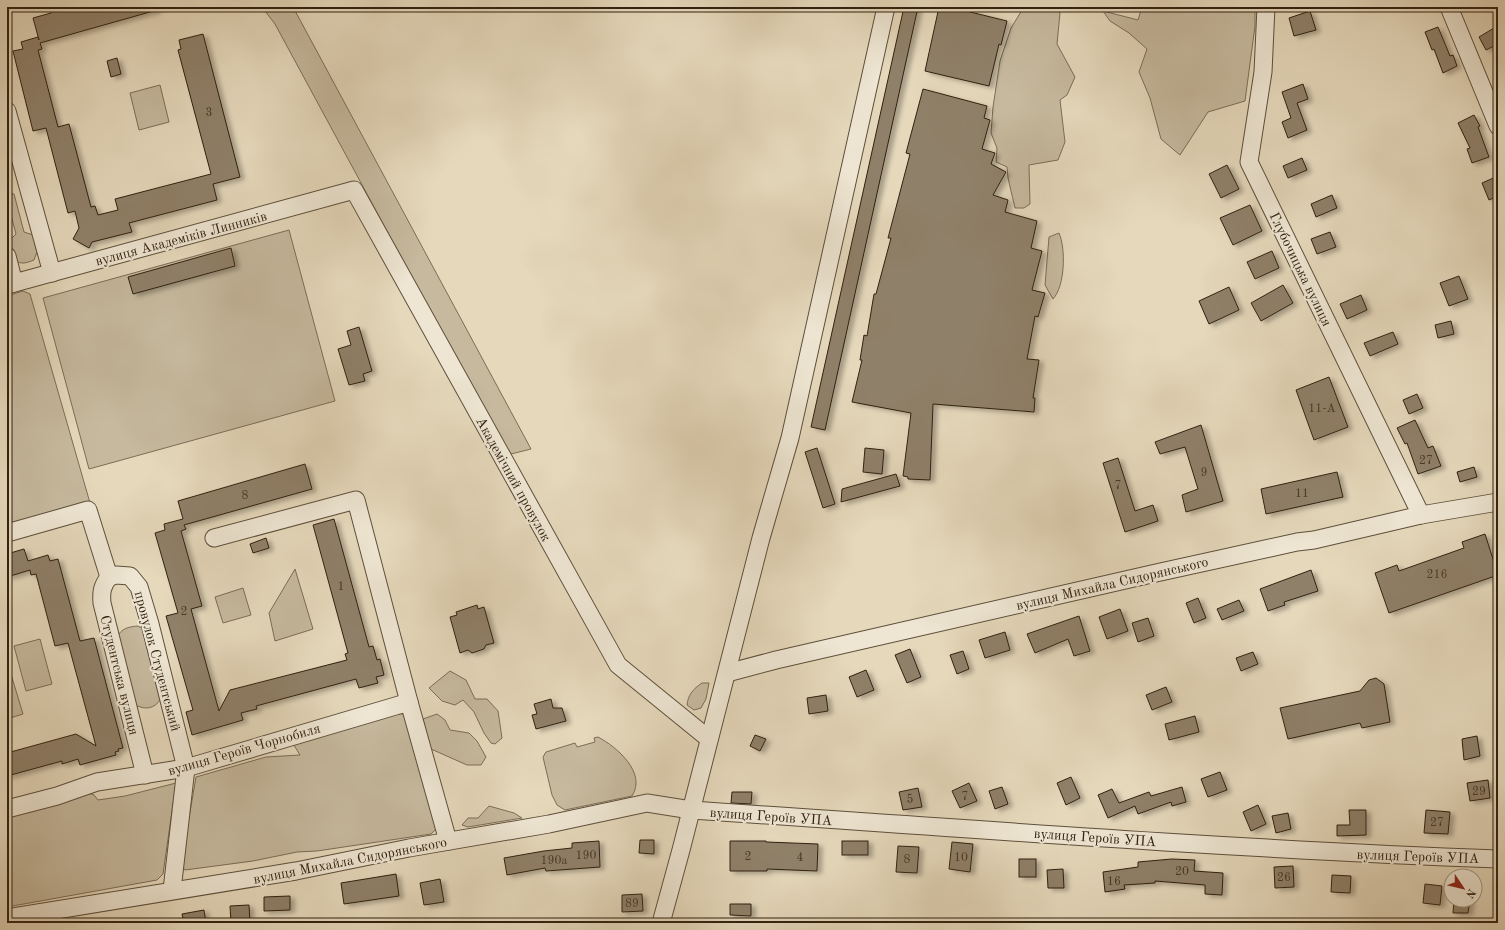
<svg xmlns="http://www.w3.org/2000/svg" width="1505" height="930" font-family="'Old Standard TT',serif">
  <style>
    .green { fill: #c6b99e; stroke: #7c6d57 }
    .building { fill: #8f8069; stroke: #312110; filter: url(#shadow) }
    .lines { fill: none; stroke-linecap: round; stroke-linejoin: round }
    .minor-casing { stroke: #5e4f3b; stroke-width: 19 }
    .minor { stroke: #eee6d3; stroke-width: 17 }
    .labels { text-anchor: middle; stroke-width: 4; stroke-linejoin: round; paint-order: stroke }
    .number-label { font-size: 12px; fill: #483926 }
    .street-label { font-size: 14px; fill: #312110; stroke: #eee6d3 }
  </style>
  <defs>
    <filter id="shadow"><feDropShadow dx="4.5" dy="2.5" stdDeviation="2" flood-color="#0004"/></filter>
  </defs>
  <rect width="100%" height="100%" fill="#e5d8bb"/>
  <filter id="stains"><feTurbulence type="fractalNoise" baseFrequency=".005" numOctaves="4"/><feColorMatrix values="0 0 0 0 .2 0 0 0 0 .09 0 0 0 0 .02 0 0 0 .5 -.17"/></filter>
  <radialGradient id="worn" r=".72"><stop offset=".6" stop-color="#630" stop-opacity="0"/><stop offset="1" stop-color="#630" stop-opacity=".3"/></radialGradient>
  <!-- green -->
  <g class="green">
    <path d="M262 7H293L531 449 507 455 504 447 275 24Z"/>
    <path d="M1024 7H1056L1060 13 1057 44 1075 77 1067 95 1060 100 1065 142 1058 160 1029 165 1030 204 1024 208H1015L1008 178 1007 167 996 162 997 148 991 133 993 107 1000 61 1011 28Z"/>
    <path d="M1142 7H1255V26L1245 101 1208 112 1180 155 1161 139 1150 98 1139 72 1147 49 1129 33 1110 21 1103 11 1138 20Z"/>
    <path d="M160 85 169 122 139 130 130 93Z"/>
    <path d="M9 193 14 194 24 232 33 235 37 252 34 260C26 263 22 265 14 260L9 241 16 234 7 200V195Z"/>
    <path d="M289 230 335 401 89 469 43 298Z"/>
    <path d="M1059 233C1066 249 1065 286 1053 299L1045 285 1049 237Z"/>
    <path d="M23 291 30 294 90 503 7 527V296Z"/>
    <path d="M295 569 313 629 275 641 269 613Z"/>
    <path d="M243 588 251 615 223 623 215 597Z"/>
    <path d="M138 626 145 630 161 699C154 709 146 710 135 705L117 637C122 628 128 627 138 626Z"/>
    <path d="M40 639 52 684 26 691 14 646Z"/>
    <path d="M7 661 23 714 7 719Z"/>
    <path d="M450 671 466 680 475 699H487L498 711 502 738 495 744 491 743 484 733 474 712 463 700 455 705 442 701 429 688Z"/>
    <path d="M702 683H709L706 699 701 708 694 710 687 705C688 695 693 689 702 683Z"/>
    <path d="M387 714H405L436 820V829L431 834 317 851 297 852 253 861 185 870 181 865 196 777 266 757 300 755 292 742Z"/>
    <path d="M437 714 445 720 450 730 469 733 477 741 486 757 481 765H467L431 749 423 719Z"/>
    <path d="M598 737C617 747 647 773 632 796L565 810 557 805 552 795 543 757 546 752 575 743 577 747 595 742 594 738Z"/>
    <path d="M176 783 163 874 157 880 7 907V815L89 793 94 795 98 800 125 796Z"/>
    <path d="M489 806 514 813 522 818 468 827 462 825 468 818H478Z"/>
  </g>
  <!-- building -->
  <g class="building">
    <path d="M50 7H157V10L40 43 42 49 38 50 58 127 69 124 91 207 95 206 98 215 118 210 115 199 211 174 178 50 181 49 179 40 203 34 240 177 213 184 217 200 129 223 132 232 92 242 89 248 73 239 79 228 75 211 68 213 46 128 33 131 13 51 23 49 21 42 38 37 39 40 33 18 51 13Z"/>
    <path d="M904 7H918L825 430 811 427Z"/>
    <path d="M939 7H950L1007 21 1001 45 999 44 989 86 925 71Z"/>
    <path d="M1310 11 1316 30 1294 36 1289 18Z"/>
    <path d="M1438 27 1450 56 1453 55 1457 66 1443 73 1434 49 1432 50 1425 32Z"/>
    <path d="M1494 28 1498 35V44L1486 50 1479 37Z"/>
    <path d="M117 58 121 74 111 77 107 61Z"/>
    <path d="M1303 84 1308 99 1297 103 1307 130 1288 138 1282 122 1291 118 1282 92Z"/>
    <path d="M923 89 987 106 984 118 990 120 982 149 995 153 991 164 1006 172 993 195 1008 200 1005 212 1037 221 1031 248 1042 251 1032 290 1045 293 1038 317 1035 316 1027 359 1039 360 1033 398H1035L1034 412 933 404 930 480 908 479V477L903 476 911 413 852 402 862 360H860L864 335 867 336 874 294H876L891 238H888L910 154 906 153Z"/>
    <path d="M1474 115 1480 126 1478 127 1489 157 1472 163 1467 149 1470 148 1458 123Z"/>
    <path d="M1302 158 1307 170 1288 178 1283 166Z"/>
    <path d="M1227 165 1239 189 1221 198 1209 174Z"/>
    <path d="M1498 176V196L1489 200 1482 183Z"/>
    <path d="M1332 195 1337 208 1316 217 1311 204Z"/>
    <path d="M1250 205 1262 231 1233 245 1220 218Z"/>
    <path d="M1330 232 1336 247 1317 254 1311 239Z"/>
    <path d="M231 248 235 266 133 294 128 277Z"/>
    <path d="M1272 251 1279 268 1255 279 1247 262Z"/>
    <path d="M1459 276 1468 299 1449 306 1440 283Z"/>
    <path d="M1283 285 1293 303 1261 321 1251 303Z"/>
    <path d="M1229 287 1239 310 1209 324 1199 301Z"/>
    <path d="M1361 295 1367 310 1347 319 1340 304Z"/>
    <path d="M1451 321 1454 334 1438 338 1435 325Z"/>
    <path d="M359 327 372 371 363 374 365 381 349 385 338 349 351 345 347 331Z"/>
    <path d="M1393 332 1398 344 1370 356 1364 343Z"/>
    <path d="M1329 377 1348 427 1314 440 1296 390Z"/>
    <path d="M1417 394 1423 408 1409 414 1403 400Z"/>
    <path d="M1415 420 1428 448 1433 446 1441 466 1418 474 1407 443 1405 444 1397 428Z"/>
    <path d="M1201 425 1223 501 1186 512 1182 495 1198 489 1185 447 1160 454 1155 442Z"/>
    <path d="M817 448 835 504 823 508 805 452Z"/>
    <path d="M865 448 884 450 882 474 863 472Z"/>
    <path d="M1118 458 1135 511 1153 505 1158 521 1125 532 1103 463Z"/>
    <path d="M305 464 312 489 184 525 186 529 181 531 202 606 191 609 219 711 230 690 347 660 345 654 348 653 313 525 334 519 369 647 373 646 377 660 380 659 384 675 376 677 378 683 359 688 356 679 256 706 257 709 241 713 243 720 192 735 186 712 193 710 166 616 178 613 155 533 165 530 164 524 183 519 178 501Z"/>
    <path d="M1474 467 1477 477 1460 482 1457 472Z"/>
    <path d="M1337 472 1343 497 1266 514 1261 489Z"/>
    <path d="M896 474 900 486 841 502 842 489Z"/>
    <path d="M1485 534 1498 575 1389 613 1375 573 1397 565 1399 571 1464 548 1462 542Z"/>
    <path d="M266 538 269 548 253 553 250 544Z"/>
    <path d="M24 549 28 561 48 555 50 561 58 559 80 641 94 638 123 748 118 749 119 751 115 752 116 755 80 765 78 759 62 764V761L7 776V753L76 734 96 746 68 643 55 646 36 574 31 575 30 570 7 577V554Z"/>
    <path d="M1311 570 1318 591 1284 602 1285 605 1268 611 1260 589Z"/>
    <path d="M1198 598 1206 618 1194 623 1186 603Z"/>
    <path d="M1239 600 1244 611 1222 620 1217 609Z"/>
    <path d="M477 605 478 609 484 607 494 643 486 645 484 649 472 653 468 650 460 653 450 617 457 615 456 612Z"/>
    <path d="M1120 609 1128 631 1107 639 1099 617Z"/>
    <path d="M1079 616 1090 651 1074 656 1068 639 1035 653 1027 634Z"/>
    <path d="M1148 618 1154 636 1138 642 1132 623Z"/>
    <path d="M1005 632 1010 650 985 658 979 640Z"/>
    <path d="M910 649 921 677 907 683 895 655Z"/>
    <path d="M963 651 969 669 957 674 950 655Z"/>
    <path d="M1253 652 1258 664 1241 671 1236 658Z"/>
    <path d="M866 670 874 690 857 697 849 677Z"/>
    <path d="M1376 678 1384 684 1390 722 1362 728 1360 723 1288 739 1280 708 1360 691 1369 680Z"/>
    <path d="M1166 687 1172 702 1152 710 1146 695Z"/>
    <path d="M826 695 828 711 809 714 807 698Z"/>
    <path d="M551 699 553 708H562L566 721 536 729 532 715 537 714 534 704Z"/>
    <path d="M1195 716 1199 732 1169 740 1165 724Z"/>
    <path d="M755 735 766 739 760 751 750 746Z"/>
    <path d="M1477 736 1480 756 1464 760 1462 739Z"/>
    <path d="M1220 772 1227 790 1208 797 1201 779Z"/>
    <path d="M1071 777 1080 798 1066 805 1057 783Z"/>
    <path d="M1488 780 1490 798 1470 801 1467 783Z"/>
    <path d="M969 783 977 801 960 808 952 791Z"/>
    <path d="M1002 787 1008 804 995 809 989 791Z"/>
    <path d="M1182 787 1186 802 1172 806 1171 802 1138 814 1135 806 1108 818 1098 795 1112 789 1119 803 1149 792 1151 796Z"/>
    <path d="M918 788 922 807 903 810 899 792Z"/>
    <path d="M732 792H752L751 804 731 803Z"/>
    <path d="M1258 805 1266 824 1251 831 1243 812Z"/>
    <path d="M1349 810H1366V835L1337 836V825H1350Z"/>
    <path d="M1426 810 1450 812 1448 834 1424 833Z"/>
    <path d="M1288 813 1291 829 1276 833 1272 816Z"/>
    <path d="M640 840H654V854L639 853Z"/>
    <path d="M599 841 600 867 546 871 545 868 507 875 504 858 544 851 572 848V843Z"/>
    <path d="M730 841H766V842L818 844 817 871 767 869V871H730Z"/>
    <rect x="842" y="841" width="26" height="14"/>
    <path d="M952 842 973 844 970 872 949 869Z"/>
    <path d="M898 846 919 847 917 873 896 872Z"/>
    <rect x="1019" y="859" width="17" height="18"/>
    <path d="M1172 859 1195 860 1194 871 1223 873 1222 895 1205 894V885L1155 881V883L1124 885 1125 889 1105 892 1103 872 1138 867V862Z"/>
    <path d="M1293 866 1294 887 1275 888 1274 867Z"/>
    <path d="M1063 869 1064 888H1048L1047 870Z"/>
    <path d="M396 874 399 896 344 904 341 883Z"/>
    <path d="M1332 875 1351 876 1350 893 1331 892Z"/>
    <path d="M440 879 444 902 424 905 420 883Z"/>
    <path d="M1425 884 1442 886 1440 905 1423 903Z"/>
    <path d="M642 894 643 911 622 912V895Z"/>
    <path d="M290 896V910L264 911V897Z"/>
    <path d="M1454 900H1470L1468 913H1453Z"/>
    <path d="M730 904H751V916L730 915Z"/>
    <path d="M249 905 250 923H231L230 906Z"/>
    <path d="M204 910 206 923H184L182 914Z"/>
  </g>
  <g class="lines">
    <!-- minor casing -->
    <g class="minor-casing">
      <g id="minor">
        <path d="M1266 7 1263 72 1249 162 1421 515"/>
        <path d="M1449 7 1498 126"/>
        <path d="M7 111 52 273"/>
        <path d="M7 256 14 283"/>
        <path d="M7 285 354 190 618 665 709 739"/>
        <path d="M7 533 88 510 109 577 116 575 130 576 139 587 150 624 186 768 172 890"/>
        <path d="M214 538 356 500 409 702 448 841"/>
        <path d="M109 577C102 586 101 592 102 603L145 775"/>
        <path d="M727 673 776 660 1156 573 1297 542 1314 540 1421 515 1498 502"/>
        <path d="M7 809 57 796 97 782 186 768 409 702"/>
        <path d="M7 918 296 871 409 848 549 824 647 803 691 810C960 828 1229 849 1498 859"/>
        <path d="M661 923 681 850 761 538 790 438 886 7"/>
      </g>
    </g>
    <!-- minor -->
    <use href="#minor" class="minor"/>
  </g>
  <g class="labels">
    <!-- number labels -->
    <g class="number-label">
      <text x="209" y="116">3</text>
      <text x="1322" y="412">11-А</text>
      <text x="1426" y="464">27</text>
      <text x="1204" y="476">9</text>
      <text x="1118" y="489">7</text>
      <text x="1302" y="497">11</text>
      <text x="245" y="499">8</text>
      <text x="1437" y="578">216</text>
      <text x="341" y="590">1</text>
      <text x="184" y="615">2</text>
      <text x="1479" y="795">29</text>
      <text x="965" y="800">7</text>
      <text x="910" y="803">5</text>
      <text x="1437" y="826">27</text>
      <text x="586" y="859">190</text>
      <text x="748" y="860">2</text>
      <text x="800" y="861">4</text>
      <text x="961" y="861">10</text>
      <text x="907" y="863">8</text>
      <text x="554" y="864">190а</text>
      <text x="1182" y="875">20</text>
      <text x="1284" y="881">26</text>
      <text x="1114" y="885">16</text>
      <text x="632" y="907">89</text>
    </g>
    <!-- street labels -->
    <g class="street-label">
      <text transform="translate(181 238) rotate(-15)" y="5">вулиця Академіків Линників</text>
      <text transform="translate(1301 269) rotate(64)" y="5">Глубочицька вулиця</text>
      <text transform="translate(514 479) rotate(61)" y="5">Академічний провулок</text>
      <text transform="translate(1112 583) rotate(-13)" y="5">вулиця Михайла Сидорянського</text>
      <text transform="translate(158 661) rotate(75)" y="5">провулок Студентський</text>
      <text transform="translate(120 675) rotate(76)" y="5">Студентська вулиця</text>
      <text transform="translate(244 749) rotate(-16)" y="5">вулиця Героїв Чорнобиля</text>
      <text transform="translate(771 816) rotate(4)" y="5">вулиця Героїв УПА</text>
      <text transform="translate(1095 837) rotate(4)" y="5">вулиця Героїв УПА</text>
      <text transform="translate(1418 856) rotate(2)" y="5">вулиця Героїв УПА</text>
      <text transform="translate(350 860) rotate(-11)" y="5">вулиця Михайла Сидорянського</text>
    </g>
  </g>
  <!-- margin -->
  <rect width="1505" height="930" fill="none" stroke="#e5d8bb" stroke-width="24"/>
  <rect x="8" y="8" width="1489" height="914" fill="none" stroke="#312110" stroke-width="2"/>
  <rect x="12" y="12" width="1481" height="906" fill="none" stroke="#312110"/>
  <!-- north arrow -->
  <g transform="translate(1463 888) rotate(125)"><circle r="19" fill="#eee6d3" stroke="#a29785"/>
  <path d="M0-3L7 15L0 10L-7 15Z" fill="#8f2418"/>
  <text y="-6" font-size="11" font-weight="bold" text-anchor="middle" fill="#312110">N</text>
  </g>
  <rect width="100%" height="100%" filter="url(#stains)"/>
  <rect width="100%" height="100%" fill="url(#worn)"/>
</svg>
